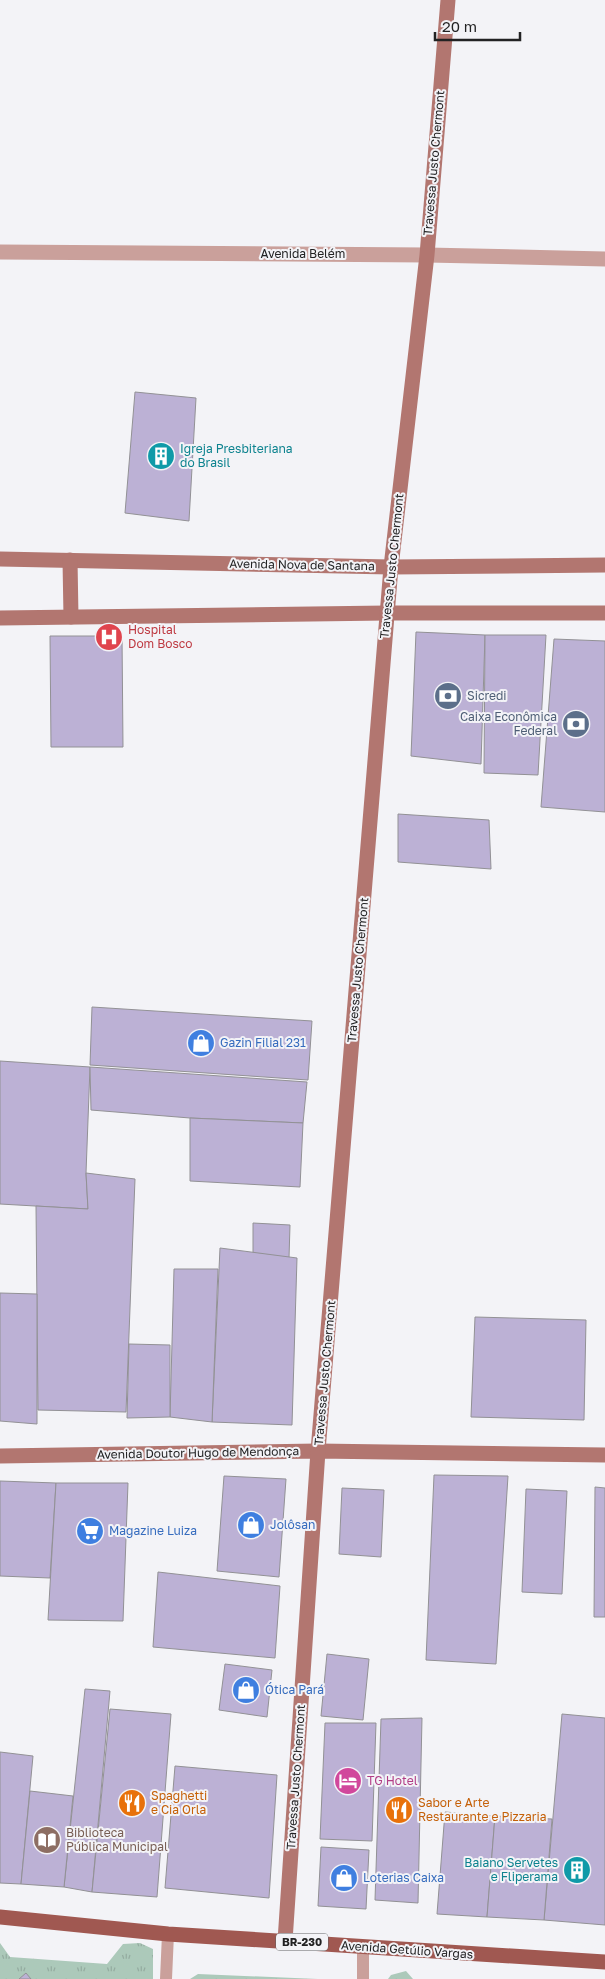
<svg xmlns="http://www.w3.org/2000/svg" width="605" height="1979" font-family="'Golos Text',sans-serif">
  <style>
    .grass { fill: url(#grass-tufts) }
    .building { fill: #bcb1d5; stroke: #929195 }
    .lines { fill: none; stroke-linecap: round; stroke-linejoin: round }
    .lane { stroke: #caa09b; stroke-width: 12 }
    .street { stroke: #caa09b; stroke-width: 15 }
    .secondary { stroke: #b27670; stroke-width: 15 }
    .primary { stroke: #a05851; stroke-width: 15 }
    .labels { text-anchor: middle; stroke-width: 4; stroke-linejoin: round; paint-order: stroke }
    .shield { fill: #f3f3f7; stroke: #616163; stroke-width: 1 }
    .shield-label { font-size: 11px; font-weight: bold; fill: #222223 }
    .street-label { font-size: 12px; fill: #222223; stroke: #f3f3f7 }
    .culture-label { font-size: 12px; fill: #0d838f; stroke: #f3f3f7; text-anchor: start }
    .health-label { font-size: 12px; fill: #be3a42; stroke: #f3f3f7; text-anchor: start }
    .service-label { font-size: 12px; fill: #4e5e75; stroke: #f3f3f7; text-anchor: start }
    .shop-label { font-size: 12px; fill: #366cbe; stroke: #f3f3f7; text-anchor: start }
    .hotel-label { font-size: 12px; fill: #b23c85; stroke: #f3f3f7; text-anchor: start }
    .food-label { font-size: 12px; fill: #c56008; stroke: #f3f3f7; text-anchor: start }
    .education-label { font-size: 12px; fill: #785e54; stroke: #f3f3f7; text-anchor: start }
  </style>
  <defs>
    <pattern id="grass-tufts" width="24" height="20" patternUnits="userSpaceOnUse" patternTransform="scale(1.25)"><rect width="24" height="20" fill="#acc9ba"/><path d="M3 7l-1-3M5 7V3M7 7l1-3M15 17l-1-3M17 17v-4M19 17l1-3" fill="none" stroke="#94aca0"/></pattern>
  </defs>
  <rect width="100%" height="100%" fill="#f3f3f7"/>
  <!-- grass -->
  <g class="grass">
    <path d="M0 1943 10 1957 107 1964 123 1944 140 1943 153 1949V1979H0Z"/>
    <path d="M406 1971 413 1979H388L391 1975Z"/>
    <path d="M198 1974 318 1979H320H190Z"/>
  </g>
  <!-- building -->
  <g class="building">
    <path d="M135 392 196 398 189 521 125 513Z"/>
    <path d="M416 632 485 635 481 764 411 756Z"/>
    <path d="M485 635H546L538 775 484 773Z"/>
    <path d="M50 636H122L123 747H51Z"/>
    <path d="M554 639 605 641V812L541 807Z"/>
    <path d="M398 814 489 820 491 869 398 862Z"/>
    <path d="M92 1007 312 1021 308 1080 90 1065Z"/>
    <path d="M0 1061 90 1067 86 1173 88 1209 0 1204Z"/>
    <path d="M90 1067 307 1082 303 1123 190 1118 91 1110Z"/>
    <path d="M190 1118 303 1123 300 1187 190 1181Z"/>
    <path d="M86 1173 135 1179 126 1412 38 1410 36 1206 88 1209Z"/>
    <path d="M253 1223 290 1225 289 1258 253 1253Z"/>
    <path d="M220 1248 297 1258 292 1425 212 1422Z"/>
    <path d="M174 1269H218L212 1422 170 1417Z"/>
    <path d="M0 1293 37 1294V1424L0 1421Z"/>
    <path d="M475 1317 586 1320 584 1420 471 1417Z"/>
    <path d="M129 1344 170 1345V1417L127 1418Z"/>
    <path d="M434 1475 508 1476 496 1664 426 1660Z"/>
    <path d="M224 1476 286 1479 279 1577 217 1571Z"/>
    <path d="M0 1481 56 1483 50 1578 0 1576Z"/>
    <path d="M56 1483H128L123 1621 48 1620Z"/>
    <path d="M595 1487 605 1488V1617H594Z"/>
    <path d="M342 1488 384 1490 381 1557 339 1554Z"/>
    <path d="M526 1489 567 1491 562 1594 522 1592Z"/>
    <path d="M158 1572 280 1586 275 1658 153 1647Z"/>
    <path d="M327 1654 369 1659 363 1720 321 1716Z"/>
    <path d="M225 1664 272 1670 267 1717 219 1710Z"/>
    <path d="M85 1689 110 1691 92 1892 64 1887Z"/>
    <path d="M110 1709 171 1714 157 1897 92 1892Z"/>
    <path d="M562 1714 605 1718V1925L544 1920Z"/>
    <path d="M422 1718 418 1903 375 1900 381 1719Z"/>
    <path d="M325 1723H376L372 1841 320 1839Z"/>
    <path d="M0 1752 33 1756 21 1884 0 1883Z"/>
    <path d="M175 1766 277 1775 269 1898 165 1888Z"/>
    <path d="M30 1791 73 1796 64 1887 21 1884Z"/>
    <path d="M445 1812 495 1816 487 1917 437 1914Z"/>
    <path d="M495 1816 552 1819 544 1920 487 1917Z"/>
    <path d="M321 1847 369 1850 366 1909 318 1906Z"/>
    <path d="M26 1973 31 1979H19Z"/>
  </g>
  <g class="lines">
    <!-- lane -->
    <g class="lane">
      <path d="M166 1979 168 1934"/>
      <path d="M363 1979V1947"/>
    </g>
    <!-- street -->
    <path class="street" d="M0 252 427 255 605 259"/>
    <!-- secondary -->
    <g class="secondary">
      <path d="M0 559 391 567 605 565"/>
      <path d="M70 560 71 617"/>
      <path d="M0 618 387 613H605"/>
      <path d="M0 1456 318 1451 605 1455"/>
      <path d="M285 1941 318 1451 391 567 427 255 448 0"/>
    </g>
    <!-- primary -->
    <path class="primary" d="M0 1917 168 1934 605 1962"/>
  </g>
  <!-- icons -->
  <defs>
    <g id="building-disc" transform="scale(1.4375)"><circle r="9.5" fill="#0f9aa8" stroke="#f3f3f7"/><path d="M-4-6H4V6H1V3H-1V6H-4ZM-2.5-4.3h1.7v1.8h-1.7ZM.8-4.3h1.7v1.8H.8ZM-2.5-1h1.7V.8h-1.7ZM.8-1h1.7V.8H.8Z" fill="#fff"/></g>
    <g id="hospital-disc" transform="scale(1.4375)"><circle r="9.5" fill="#e0444e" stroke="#f3f3f7"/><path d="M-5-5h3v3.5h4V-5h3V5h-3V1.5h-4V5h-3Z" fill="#fff"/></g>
    <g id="bank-disc" transform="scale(1.4375)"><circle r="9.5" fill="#5c6f8a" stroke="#f3f3f7"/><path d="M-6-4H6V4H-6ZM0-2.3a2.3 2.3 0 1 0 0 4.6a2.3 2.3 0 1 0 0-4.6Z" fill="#fff"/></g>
    <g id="shop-disc" transform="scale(1.4375)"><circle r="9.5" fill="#3f7fe0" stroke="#f3f3f7"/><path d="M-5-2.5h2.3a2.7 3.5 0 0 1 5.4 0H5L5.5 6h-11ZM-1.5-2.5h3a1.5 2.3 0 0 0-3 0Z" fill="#fff"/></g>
    <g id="supermarket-disc" transform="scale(1.4375)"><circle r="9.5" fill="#3f7fe0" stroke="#f3f3f7"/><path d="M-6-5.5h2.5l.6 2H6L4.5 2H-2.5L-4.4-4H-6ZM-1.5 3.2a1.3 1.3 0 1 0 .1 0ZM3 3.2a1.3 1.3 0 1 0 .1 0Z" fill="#fff"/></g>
    <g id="hotel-disc" transform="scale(1.4375)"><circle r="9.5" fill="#d1479c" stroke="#f3f3f7"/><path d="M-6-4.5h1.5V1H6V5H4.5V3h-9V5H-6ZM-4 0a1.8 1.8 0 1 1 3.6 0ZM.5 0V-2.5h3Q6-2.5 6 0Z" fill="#fff"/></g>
    <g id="restaurant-disc" transform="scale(1.4375)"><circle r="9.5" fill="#e8710a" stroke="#f3f3f7"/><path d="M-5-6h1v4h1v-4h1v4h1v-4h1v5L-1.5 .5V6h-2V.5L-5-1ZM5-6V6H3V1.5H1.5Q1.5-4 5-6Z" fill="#fff"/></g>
    <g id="library-disc" transform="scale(1.4375)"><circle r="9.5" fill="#8d6e63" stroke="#f3f3f7"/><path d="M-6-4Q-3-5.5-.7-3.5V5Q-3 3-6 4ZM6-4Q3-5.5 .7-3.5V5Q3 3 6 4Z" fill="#fff"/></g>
  </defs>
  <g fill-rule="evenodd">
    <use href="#building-disc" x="161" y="456"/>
    <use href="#hospital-disc" x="109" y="637"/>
    <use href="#bank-disc" x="448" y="696"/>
    <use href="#bank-disc" x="576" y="724"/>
    <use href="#shop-disc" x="201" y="1043"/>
    <use href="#shop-disc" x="251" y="1525"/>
    <use href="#supermarket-disc" x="90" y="1531"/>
    <use href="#shop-disc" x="246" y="1690"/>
    <use href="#hotel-disc" x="348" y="1781"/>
    <use href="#restaurant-disc" x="132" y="1803"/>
    <use href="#restaurant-disc" x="399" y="1810"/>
    <use href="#library-disc" x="47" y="1840"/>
    <use href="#building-disc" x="577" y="1870"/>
    <use href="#shop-disc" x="344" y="1878"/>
  </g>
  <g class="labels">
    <!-- shield labels -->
    <rect class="shield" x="276" y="1933.5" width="52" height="17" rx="4"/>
    <g class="shield-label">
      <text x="302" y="1946">BR-230</text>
    </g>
    <!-- street labels -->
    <g class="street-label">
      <text transform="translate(434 163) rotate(-85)" y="4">Travessa Justo Chermont</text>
      <text x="303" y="258">Avenida Belém</text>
      <text transform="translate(302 565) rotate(1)" y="4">Avenida Nova de Santana</text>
      <text transform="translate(392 566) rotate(-84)" y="4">Travessa Justo Chermont</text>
      <text transform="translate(358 970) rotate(-85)" y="4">Travessa Justo Chermont</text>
      <text transform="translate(325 1373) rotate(-85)" y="4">Travessa Justo Chermont</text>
      <text transform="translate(198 1453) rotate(-1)" y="4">Avenida Doutor Hugo de Mendonça</text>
      <text transform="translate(296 1777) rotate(-86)" y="4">Travessa Justo Chermont</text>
      <text transform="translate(407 1950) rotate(4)" y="4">Avenida Getúlio Vargas</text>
    </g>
    <!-- culture labels -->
    <g class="culture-label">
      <text x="180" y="453">Igreja Presbiteriana<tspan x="180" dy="14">do Brasil</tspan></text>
      <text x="558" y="1867" text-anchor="end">Baiano Servetes<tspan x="558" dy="14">e Fliperama</tspan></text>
    </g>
    <!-- health labels -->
    <g class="health-label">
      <text x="128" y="634">Hospital<tspan x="128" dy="14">Dom Bosco</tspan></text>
    </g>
    <!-- service labels -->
    <g class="service-label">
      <text x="467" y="700">Sicredi</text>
      <text x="557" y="721" text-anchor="end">Caixa Econômica<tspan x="557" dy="14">Federal</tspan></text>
    </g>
    <!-- shop labels -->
    <g class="shop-label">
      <text x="220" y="1047">Gazin Filial 231</text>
      <text x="270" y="1529">Jolôsan</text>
      <text x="109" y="1535">Magazine Luiza</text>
      <text x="265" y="1694">Ótica Pará</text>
      <text x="363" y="1882">Loterias Caixa</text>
    </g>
    <!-- hotel labels -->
    <g class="hotel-label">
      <text x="367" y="1785">TG Hotel</text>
    </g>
    <!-- food labels -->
    <g class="food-label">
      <text x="151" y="1800">Spaghetti<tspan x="151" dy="14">e Cia Orla</tspan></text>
      <text x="418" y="1807">Sabor e Arte<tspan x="418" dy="14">Restaurante e Pizzaria</tspan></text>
    </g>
    <!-- education labels -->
    <g class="education-label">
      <text x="66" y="1837">Biblioteca<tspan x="66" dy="14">Pública Municipal</tspan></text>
    </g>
  </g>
  <!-- scale -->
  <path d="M435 32v8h85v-8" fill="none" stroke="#222223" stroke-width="2.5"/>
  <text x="442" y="32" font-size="15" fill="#222223" stroke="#f3f3f7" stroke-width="4" paint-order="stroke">20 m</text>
</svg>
